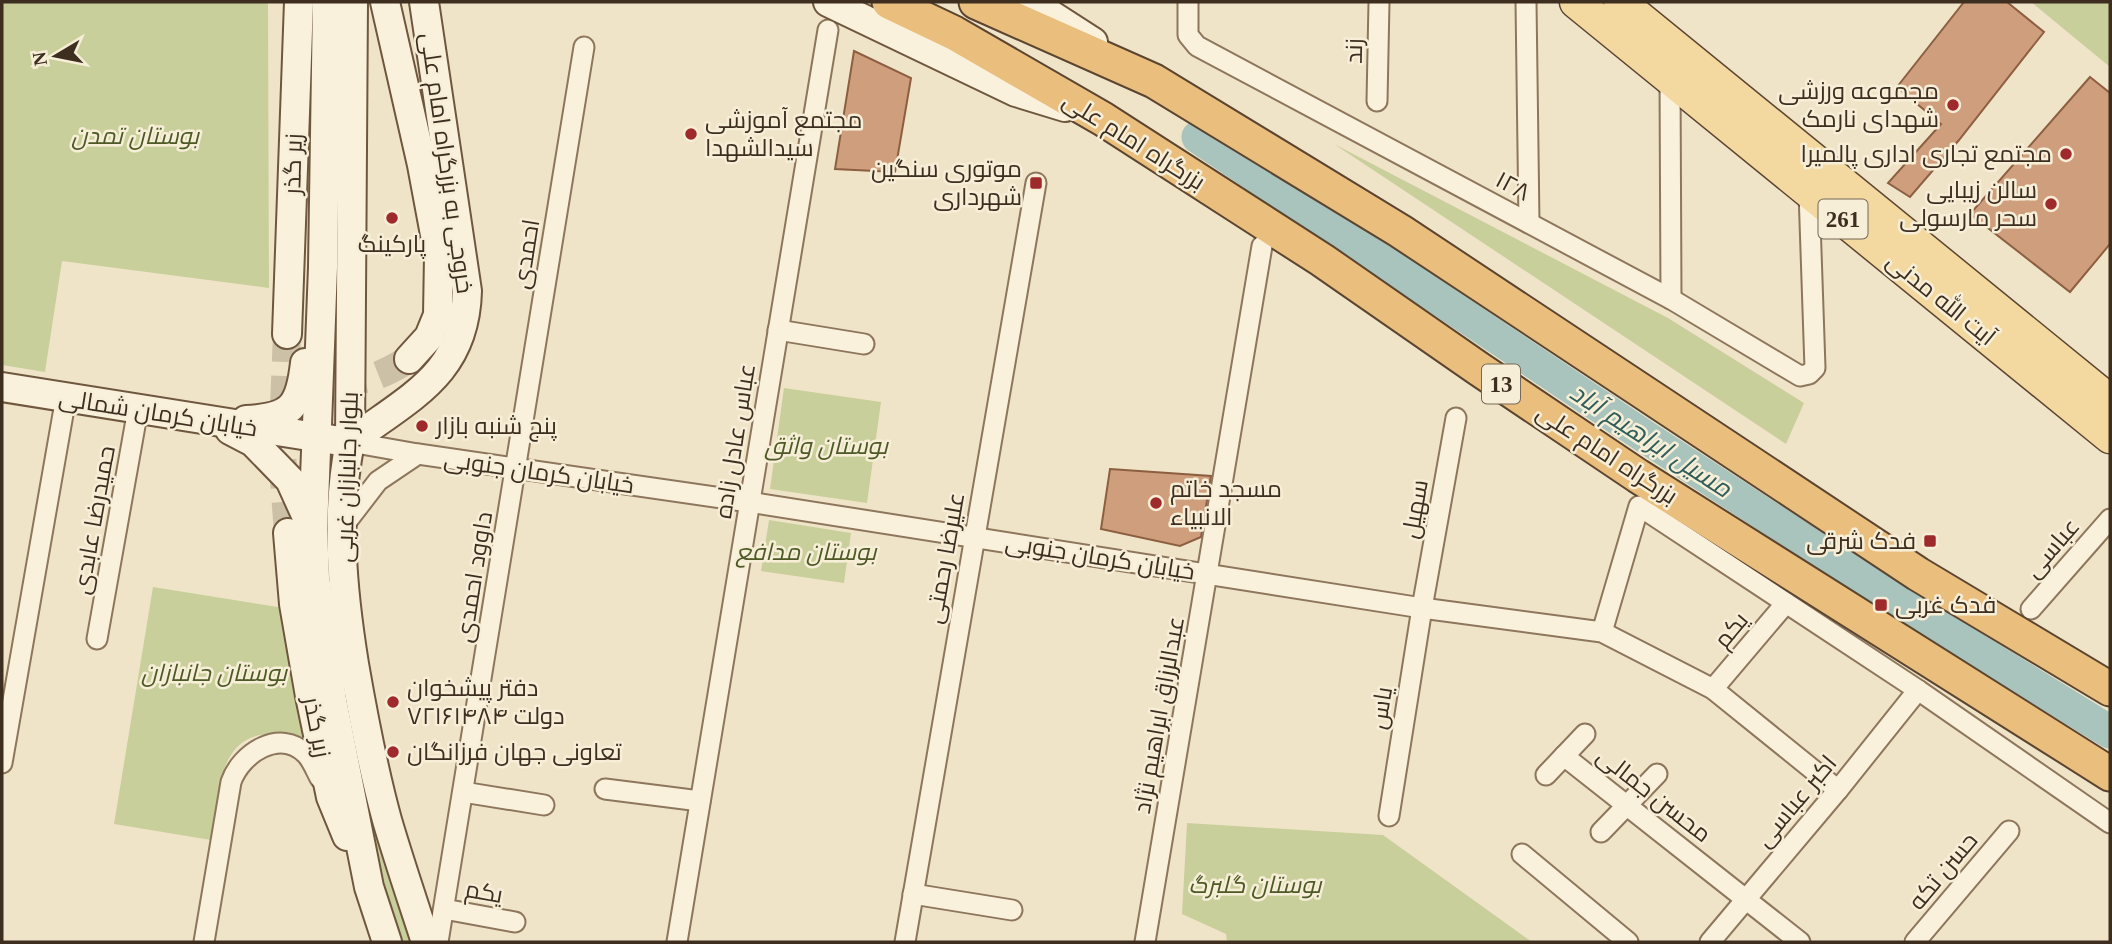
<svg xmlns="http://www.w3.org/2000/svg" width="2112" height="944" font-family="'Times New Roman',Cairo,serif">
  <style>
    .green { fill: #c9cf9b }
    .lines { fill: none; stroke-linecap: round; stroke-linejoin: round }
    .river { stroke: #a9c4bc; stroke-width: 33 }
    .building { fill: #cf9f7d; stroke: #8d5f41; stroke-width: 2 }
    .secondary-tunnel { stroke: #ccc0a6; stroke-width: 28; stroke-dasharray: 28 14; stroke-linecap: butt }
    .minor-casing { stroke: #8d765c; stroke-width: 23 }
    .secondary-casing { stroke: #6f573f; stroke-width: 32 }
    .primary-casing { stroke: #5b4430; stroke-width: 35 }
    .trunk-casing { stroke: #5b4430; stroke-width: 37 }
    .minor { stroke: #faf1dc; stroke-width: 19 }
    .secondary { stroke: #faf1dc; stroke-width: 28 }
    .primary { stroke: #f3d9a0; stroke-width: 32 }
    .trunk { stroke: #eabe7c; stroke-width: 33 }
    .poi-dot { fill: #9e2a2b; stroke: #f7eed8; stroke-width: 2.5 }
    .labels { text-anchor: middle; stroke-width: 5; stroke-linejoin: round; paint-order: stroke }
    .shield { fill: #f7eed8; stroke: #756857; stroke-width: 2 }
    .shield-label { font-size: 23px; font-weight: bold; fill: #3d2e20 }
    .street-label { font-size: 24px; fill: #3d2e20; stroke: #f7eed8 }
    .poi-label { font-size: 24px; fill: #3d2e20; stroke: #f7eed8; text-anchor: start }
    .park-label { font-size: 24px; font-style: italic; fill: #4d5a26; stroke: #f7eed8 }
    .water-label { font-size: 26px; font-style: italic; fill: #2f5d5a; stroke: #f7eed8 }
  </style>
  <rect width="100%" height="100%" fill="#f0e4c8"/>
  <!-- green -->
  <g class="green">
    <path d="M2 2H268L269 288 62 261 45 372 2 365Z"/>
    <path d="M2031 2H2110V67Z"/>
    <path d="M1334 144 1668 318 1804 403 1786 444Z"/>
    <path d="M784 388 881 402 867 503 770 489Z"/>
    <path d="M327 484 330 486 402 914 411 942H397L389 920 334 644 319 498Z"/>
    <path d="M769 520 851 533 844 583 761 571Z"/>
    <path d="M153 587 284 608 308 744C280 729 244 728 228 760 217 784 215 815 211 840L114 824Z"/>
    <path d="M1187 823 1383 835 1532 942H1227L1226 934 1182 914Z"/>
  </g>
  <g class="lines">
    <!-- river -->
    <path class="river" d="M1198 137 1647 438 1885 593 2110 732"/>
  </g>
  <!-- building -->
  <g class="building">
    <path d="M1964 2H2007L2044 32 1959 140 1910 197 1888 183 1941 124 1897 87Z"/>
    <path d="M854 51 911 78 895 172 835 169Z"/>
    <path d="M2090 77 2110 93V244L2070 292 1970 214Z"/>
    <path d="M1110 469 1211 476 1201 537 1180 546 1101 529Z"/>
  </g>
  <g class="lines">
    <!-- secondary-tunnel -->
    <g class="secondary-tunnel">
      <path d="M287 334 282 454 288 533"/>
      <path d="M303 356C338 394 370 383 409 359"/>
    </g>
    <!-- minor casing -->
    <g class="minor-casing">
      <g id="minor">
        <path d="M1188 2V35L1197 46 1671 299 1800 376 1809 374 1815 368 1809 192"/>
        <path d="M1526 2 1529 223"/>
        <path d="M1670 78 1671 299"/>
        <path d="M1377 101 1379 2"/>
        <path d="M778 330 864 344"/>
        <path d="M350 442 418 454 749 502 1422 608 1602 632 1713 689 1838 790"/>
        <path d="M341 529 378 481 418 454"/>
        <path d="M2031 609 2110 519"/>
        <path d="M1602 632 1639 506 1918 690 2110 823"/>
        <path d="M97 639 138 409"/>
        <path d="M1713 689 1786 603"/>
        <path d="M1564 756 1800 942"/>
        <path d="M2 763 66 397"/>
        <path d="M1546 775 1585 734"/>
        <path d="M605 789 700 801"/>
        <path d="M463 792 544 805"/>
        <path d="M1389 816 1422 608 1456 418"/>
        <path d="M1601 832 1657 774"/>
        <path d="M1522 854 1628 942"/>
        <path d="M913 894 1012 910"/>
        <path d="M444 909 515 922"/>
        <path d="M204 942 231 782C241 753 280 728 306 754 312 760 316 771 320 778"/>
        <path d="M438 942 584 47"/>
        <path d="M677 942 828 30"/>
        <path d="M905 942 1036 183"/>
        <path d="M1145 942 1262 246"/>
        <path d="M1710 942 1838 790 1918 690"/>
        <path d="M1915 942 2009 831"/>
      </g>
    </g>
    <!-- secondary casing -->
    <g class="secondary-casing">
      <g id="secondary">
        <path d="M327 2 323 267 313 530 315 577 332 700 369 887 387 942"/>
        <path d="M353 2 350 442C335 517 342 589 354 664 363 716 373 769 387 820 399 861 413 902 426 942"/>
        <path d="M385 2 422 165 439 256 438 315 429 337 409 359"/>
        <path d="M828 2 1016 92 1065 107"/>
        <path d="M1031 2 1093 42"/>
        <path d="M287 334 299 2"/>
        <path d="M2 387 334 440"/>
        <path d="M246 420C291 418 300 407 305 363"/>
        <path d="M230 430 253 442 290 480 310 524"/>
        <path d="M350 442C409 397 465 375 467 291L424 2"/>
        <path d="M288 533 294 604 310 696 331 797 347 836"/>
      </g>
    </g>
    <!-- primary casing -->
    <g class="primary-casing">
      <g id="primary">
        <path d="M1576 2 2110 437"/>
        <path d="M1620 2 2110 401"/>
      </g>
    </g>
    <!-- trunk casing -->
    <g class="trunk-casing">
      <g id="trunk">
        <path d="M889 2 954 33 1103 119 1322 260 1479 369 1638 476 2110 774"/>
        <path d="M976 2 1154 81 1400 231 1918 574 2110 689"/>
      </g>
    </g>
    <!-- minor -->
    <use href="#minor" class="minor"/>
    <!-- secondary -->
    <use href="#secondary" class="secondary"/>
    <!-- primary -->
    <use href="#primary" class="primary"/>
    <!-- trunk -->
    <use href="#trunk" class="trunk"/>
  </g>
  <!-- markers -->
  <g class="poi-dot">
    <circle cx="1953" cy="105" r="7"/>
    <circle cx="691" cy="134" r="7"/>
    <circle cx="2066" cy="154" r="7"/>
    <rect x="1029" y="176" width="14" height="14" rx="3.5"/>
    <circle cx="2051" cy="204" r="7"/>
    <circle cx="392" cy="218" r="7"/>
    <circle cx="422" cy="426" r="7"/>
    <circle cx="1156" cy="503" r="7"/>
    <rect x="1923" y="534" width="14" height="14" rx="3.5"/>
    <rect x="1874" y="598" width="14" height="14" rx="3.5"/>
    <circle cx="393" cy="702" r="7"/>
    <circle cx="393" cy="752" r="7"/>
  </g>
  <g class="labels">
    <!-- shield labels -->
    <g class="shield">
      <rect x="1818.5" y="199.5" width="49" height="39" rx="5"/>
      <rect x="1482" y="364.5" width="38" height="39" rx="5"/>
    </g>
    <g class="shield-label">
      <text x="1843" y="227">261</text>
      <text x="1501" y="392">13</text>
    </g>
    <!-- street labels -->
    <g class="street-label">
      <text transform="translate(1354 51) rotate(-89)" y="8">زند</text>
      <text transform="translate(1134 141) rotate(32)" y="8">بزرگراه امام علی</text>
      <text transform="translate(447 163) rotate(82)" y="8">خروجی به بزرگراه امام علی</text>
      <text transform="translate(293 164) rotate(-88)" y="8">زیر گذر</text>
      <text transform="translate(1513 186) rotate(28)" y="8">۱۲۸</text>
      <text transform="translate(526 254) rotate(-81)" y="8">احمدی</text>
      <text transform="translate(1941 299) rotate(39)" y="8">آیت الله مدنی</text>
      <text transform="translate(158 413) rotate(9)" y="8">خیابان کرمان شمالی</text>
      <text transform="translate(735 441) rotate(-81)" y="8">عباس عادل زاده</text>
      <text transform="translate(1607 454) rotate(33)" y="8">بزرگراه امام علی</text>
      <text transform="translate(539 472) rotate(8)" y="8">خیابان کرمان جنوبی</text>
      <text transform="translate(347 477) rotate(-88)" y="8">بلوار جانبازان غربی</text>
      <text transform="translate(1415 509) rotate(-80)" y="8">سهیل</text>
      <text transform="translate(94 520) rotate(-80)" y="8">حمیدرضا عابدی</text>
      <text transform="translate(2052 548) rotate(-49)" y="8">عباسی</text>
      <text transform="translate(1100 557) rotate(9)" y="8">خیابان کرمان جنوبی</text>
      <text transform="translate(945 558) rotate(-80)" y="8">علیرضا رحمتی</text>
      <text transform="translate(474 577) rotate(-81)" y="8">داوود احمدی</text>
      <text transform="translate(1731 630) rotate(-50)" y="8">یکم</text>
      <text transform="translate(1381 708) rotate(-81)" y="8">یاس</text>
      <text transform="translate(1159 715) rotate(-80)" y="8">عبدالرزاق ابراهیم نژاد</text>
      <text transform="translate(317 727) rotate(79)" y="8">زیر گذر</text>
      <text transform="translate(1654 795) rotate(38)" y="8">محسن جمالی</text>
      <text transform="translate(1796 801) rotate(-50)" y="8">اکبر عباسی</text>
      <text transform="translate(1943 871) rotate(-50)" y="8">حسن تکه</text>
      <text transform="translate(484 892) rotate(10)" y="8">یکم</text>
    </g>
    <!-- poi labels -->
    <g class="poi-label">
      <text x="1939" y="99" text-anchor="end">مجموعه ورزشی<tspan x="1939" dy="28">شهدای نارمک</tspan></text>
      <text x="705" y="128">مجتمع آموزشی<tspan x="705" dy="28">سیدالشهدا</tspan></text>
      <text x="2052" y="162" text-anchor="end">مجتمع تجاری اداری پالمیرا</text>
      <text x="1022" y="177" text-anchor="end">موتوری سنگین<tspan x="1022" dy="28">شهرداری</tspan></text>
      <text x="2037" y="198" text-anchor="end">سالن زیبایی<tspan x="2037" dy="28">سحر مارسولی</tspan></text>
      <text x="392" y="252" text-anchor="middle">پارکینگ</text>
      <text x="436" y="434">پنج شنبه بازار</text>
      <text x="1170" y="497">مسجد خاتم<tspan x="1170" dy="28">الانبیاء</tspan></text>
      <text x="1916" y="549" text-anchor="end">فدک شرقی</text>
      <text x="1895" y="613">فدک غربی</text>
      <text x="407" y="696">دفتر پیشخوان<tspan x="407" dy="28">دولت ۷۲۱۶۱۴۸۴</tspan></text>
      <text x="407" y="760">تعاونی جهان فرزانگان</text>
    </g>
    <!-- park labels -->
    <g class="park-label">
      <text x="135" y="144">بوستان تمدن</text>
      <text x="826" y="454">بوستان واثق</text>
      <text x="806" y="560">بوستان مدافع</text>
      <text x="214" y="681">بوستان جانبازان</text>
      <text x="1255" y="893">بوستان گلبرگ</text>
    </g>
    <!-- water labels -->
    <g class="water-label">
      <text transform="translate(1651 440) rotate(33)" y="9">مسیل ابراهیم آباد</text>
    </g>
  </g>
  <!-- border -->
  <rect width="2112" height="944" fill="none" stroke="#3d2e20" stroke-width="7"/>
  <!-- north arrow -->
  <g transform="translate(56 56) rotate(260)" stroke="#f7eed8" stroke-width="5" paint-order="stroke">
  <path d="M0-5L12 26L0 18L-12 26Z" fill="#3d2e20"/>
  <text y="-10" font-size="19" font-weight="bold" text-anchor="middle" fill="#3d2e20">N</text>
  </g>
</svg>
